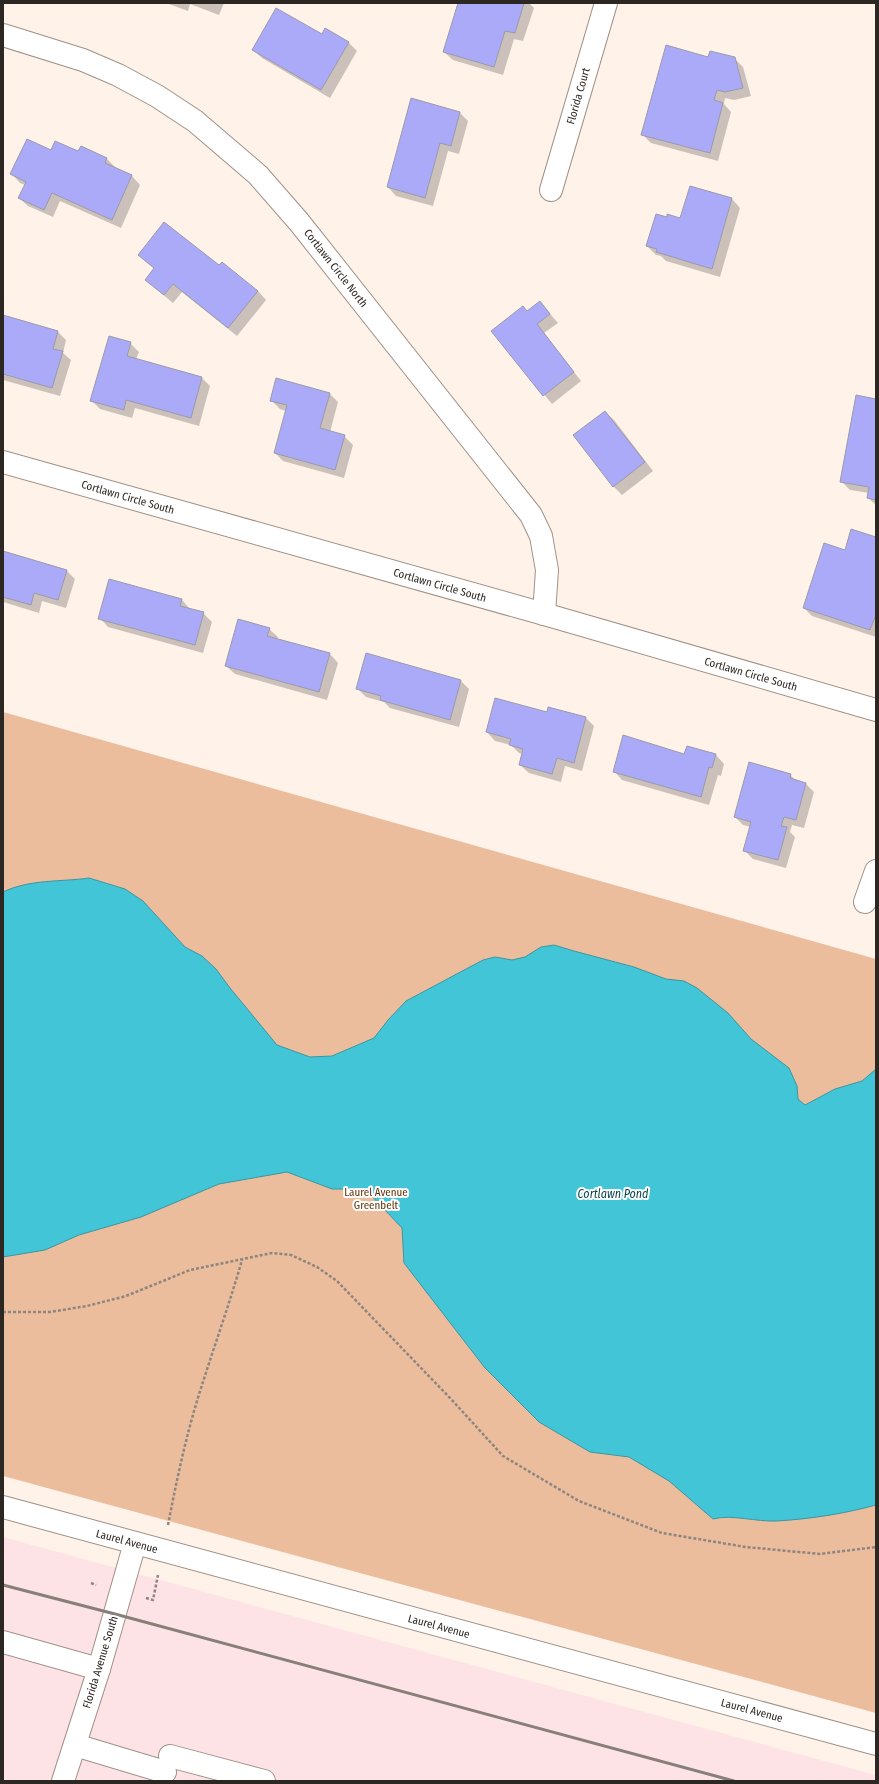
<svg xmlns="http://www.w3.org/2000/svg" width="879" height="1784" font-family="'Fira Sans Condensed',sans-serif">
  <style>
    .commercial { fill: #fee3e6 }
    .green { fill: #ecbd9d }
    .water { fill: #42c5d6; stroke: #3c96a0 }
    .shadow { fill: #0003 }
    .building { fill: #abaaf9; stroke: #9a9aaa }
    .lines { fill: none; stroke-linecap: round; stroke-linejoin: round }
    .minor-casing { stroke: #9f9187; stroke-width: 24 }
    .path { stroke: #8e857f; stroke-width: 2.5; stroke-dasharray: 3 2; stroke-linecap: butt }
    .minor { stroke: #fff; stroke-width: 22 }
    .rail { stroke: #887f79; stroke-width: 3 }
    .labels { text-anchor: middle; stroke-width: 4; stroke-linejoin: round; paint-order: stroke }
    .street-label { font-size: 11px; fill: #2d2723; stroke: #fff }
    .park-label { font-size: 11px; fill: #623208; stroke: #fff }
    .water-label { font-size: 12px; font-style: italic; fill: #0a454c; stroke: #fff }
  </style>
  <rect width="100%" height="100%" fill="#fff2e9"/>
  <!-- commercial -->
  <path class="commercial" d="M3 1537 876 1775V1781H3Z"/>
  <!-- green -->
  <path class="green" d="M3 712 876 959V1713L3 1476Z"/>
  <!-- water -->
  <path class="water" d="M89 878 125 889 143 901 185 947 202 956 216 969 230 988 277 1045 310 1057 332 1056 374 1038 388 1020 406 1001 483 960 495 957 512 960 525 957 541 947 554 945 574 951 634 967 666 979 684 981 697 988 728 1013 751 1039 789 1068 797 1086 798 1099 805 1105 835 1089 862 1081 876 1069V1505C843 1514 810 1519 777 1521 755 1522 733 1514 713 1519L669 1481 629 1457 590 1452 539 1422 485 1368 404 1263 402 1228 365 1189H332L287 1172 219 1184 141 1217 79 1235 45 1250 3 1257V892C30 879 61 882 89 878Z"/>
  <!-- shadow -->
  <g class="shadow">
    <path d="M166 3H224L219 15 190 4 188 11Z"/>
    <path d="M459 3H529L534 8 523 41 514 39 503 75 453 60 444 52Z"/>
    <path d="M322 35 349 43 357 51 330 98 262 58 253 50Z"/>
    <path d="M709 58H734L743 67 751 96 734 100 725 98 724 104 731 112 718 161 651 143 642 134Z"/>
    <path d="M460 113 468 121 459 154 448 151 433 206 396 196 388 187Z"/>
    <path d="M52 151 79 152 107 159 115 167V169L132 176 140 185 121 228 60 201 53 217 28 206 19 198 25 185 20 183 12 174Z"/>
    <path d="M691 187 732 199 740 208 720 277 666 261 661 256 656 255 647 246 681 219Z"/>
    <path d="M139 255 219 266 258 291 266 300 237 336 182 292 173 303 155 288 146 280 155 269Z"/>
    <path d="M540 302 558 323 544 333 581 381 552 404 492 331 523 307 528 312Z"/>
    <path d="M4 316 58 332 66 340 63 353 71 360 60 396 3 380Z"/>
    <path d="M130 343 139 352 136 359 202 378 210 386 199 426 135 408 132 418 100 409 91 400Z"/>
    <path d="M329 393 338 402 330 432 344 436 353 445 344 478 283 461 275 453 286 411 280 409 271 400Z"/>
    <path d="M876 400V505L868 498 869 493 850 490 841 481Z"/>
    <path d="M605 412 614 420 653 471 622 495 613 486Z"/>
    <path d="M876 538V637L812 616 804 608 846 551Z"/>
    <path d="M3 553 66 570 75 579 66 608 42 601 39 613 3 602Z"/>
    <path d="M182 600 190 609 203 613 212 622 203 653 108 627 100 618Z"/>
    <path d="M269 629 278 637 277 640 330 654 338 663 327 700 235 674 226 666Z"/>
    <path d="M461 681 469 689 459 727 390 708 384 702 366 697 357 688Z"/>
    <path d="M547 713 586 718 594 726 582 771 565 766 561 782 529 773 520 765 523 754 519 753 511 745 495 741 487 732Z"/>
    <path d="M687 747 716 755 724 764 721 776 718 775 709 805 622 780 614 771 685 755Z"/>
    <path d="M790 775 797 781 806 784 814 792 804 828 792 825 790 832 795 837 786 868 753 859 744 850 751 827 743 825 735 817Z"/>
  </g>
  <!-- building -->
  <g class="building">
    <path d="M458 3H524L515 33 505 31 494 67 443 52Z"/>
    <path d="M276 8 322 34 325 28 349 42 321 90 252 50Z"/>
    <path d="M666 45 708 57 710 51 735 57 743 88 725 92 717 90 714 100 723 103 710 153 641 135Z"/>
    <path d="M411 98 460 112 451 146 440 143 425 198 387 187Z"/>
    <path d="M27 139 51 150 55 141 78 151 81 146 107 158 105 163 132 175 112 220 52 193 44 210 18 198 26 182 10 174Z"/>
    <path d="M690 186 732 198 712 269 656 252 657 249 646 246 656 214 667 217V214L680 218Z"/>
    <path d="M164 222 219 265 222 262 258 291 228 328 173 284 164 295 145 280 154 268 138 255Z"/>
    <path d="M540 301 550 314 537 324 574 372 543 396 491 331 523 306 527 311Z"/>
    <path d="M3 315 58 331 53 349 63 351 52 388 3 374Z"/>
    <path d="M109 336 131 342 127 356 202 377 191 418 126 400 124 410 90 401Z"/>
    <path d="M276 378 330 393 320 428 345 435 335 470 274 453 287 405 270 401Z"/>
    <path d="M856 395 876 399V500L867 498 869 487 840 482Z"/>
    <path d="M605 411 645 462 613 487 573 435Z"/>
    <path d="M851 529 876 537V617H875L870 630 803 608 824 543 845 550Z"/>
    <path d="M3 551 67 570 58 600 34 593 31 605 3 597Z"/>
    <path d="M109 579 182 599 180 606 204 612 195 645 98 619Z"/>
    <path d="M238 619 270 628 267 636 330 653 319 692 225 666Z"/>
    <path d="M366 653 461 680 450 720 380 700 381 696 356 689Z"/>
    <path d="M495 698 547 712 548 707 586 717 574 763 557 758 552 774 519 765 523 749 509 745 511 739 486 732Z"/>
    <path d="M623 735 684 754 687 746 716 754 712 768 709 767 701 797 613 772Z"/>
    <path d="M749 762 791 774 790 778 806 783 796 820 784 817 781 826 787 827 778 860 743 851 751 822 734 817Z"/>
  </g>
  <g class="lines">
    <!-- minor casing -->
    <g class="minor-casing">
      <g id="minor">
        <path d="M3 35 83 60 118 75 157 96 195 121 258 175 299 222 531 515 541 536 547 570 544 614"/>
        <path d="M551 190 606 3"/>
        <path d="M3 462 544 614 876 710"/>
        <path d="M865 902 876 871"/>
        <path d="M3 1507 876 1744"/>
        <path d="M3 1642 99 1669"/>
        <path d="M75 1745 165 1772"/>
        <path d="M170 1756 264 1781"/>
        <path d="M63 1781 99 1669 135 1543"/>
      </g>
    </g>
    <!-- path -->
    <g class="path">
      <path d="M3 1312H50L87 1306 126 1296 190 1270 272 1253 291 1255 317 1267 337 1281 451 1399 503 1456 579 1501 662 1533 746 1547 820 1554 876 1547"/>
      <path d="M168 1525C177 1478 187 1431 202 1385 215 1344 230 1302 242 1260"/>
      <path d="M91 1583 96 1585"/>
      <path d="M146 1598 153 1600 158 1575"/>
    </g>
    <!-- minor -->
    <use href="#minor" class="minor"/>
    <!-- rail -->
    <path class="rail" d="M3 1585 115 1614 734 1781"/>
  </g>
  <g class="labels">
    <!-- street labels -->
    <g class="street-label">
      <text transform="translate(578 96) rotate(-74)" y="4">Florida Court</text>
      <text transform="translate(336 268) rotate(52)" y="4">Cortlawn Circle North</text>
      <text transform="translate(128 497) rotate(16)" y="4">Cortlawn Circle South</text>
      <text transform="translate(440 585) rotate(16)" y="4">Cortlawn Circle South</text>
      <text transform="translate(751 674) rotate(16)" y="4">Cortlawn Circle South</text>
      <text transform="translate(127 1541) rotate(15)" y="4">Laurel Avenue</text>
      <text transform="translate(439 1626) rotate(15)" y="4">Laurel Avenue</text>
      <text transform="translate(100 1662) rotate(-73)" y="4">Florida Avenue South</text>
      <text transform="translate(752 1710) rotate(15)" y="4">Laurel Avenue</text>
    </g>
    <!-- park labels -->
    <g class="park-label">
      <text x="376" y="1196">Laurel Avenue<tspan x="376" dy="13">Greenbelt</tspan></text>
    </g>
    <!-- water labels -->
    <g class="water-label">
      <text x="613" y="1198">Cortlawn Pond</text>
    </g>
  </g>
  <!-- border -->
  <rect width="879" height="1784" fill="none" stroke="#2d2723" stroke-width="8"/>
</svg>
